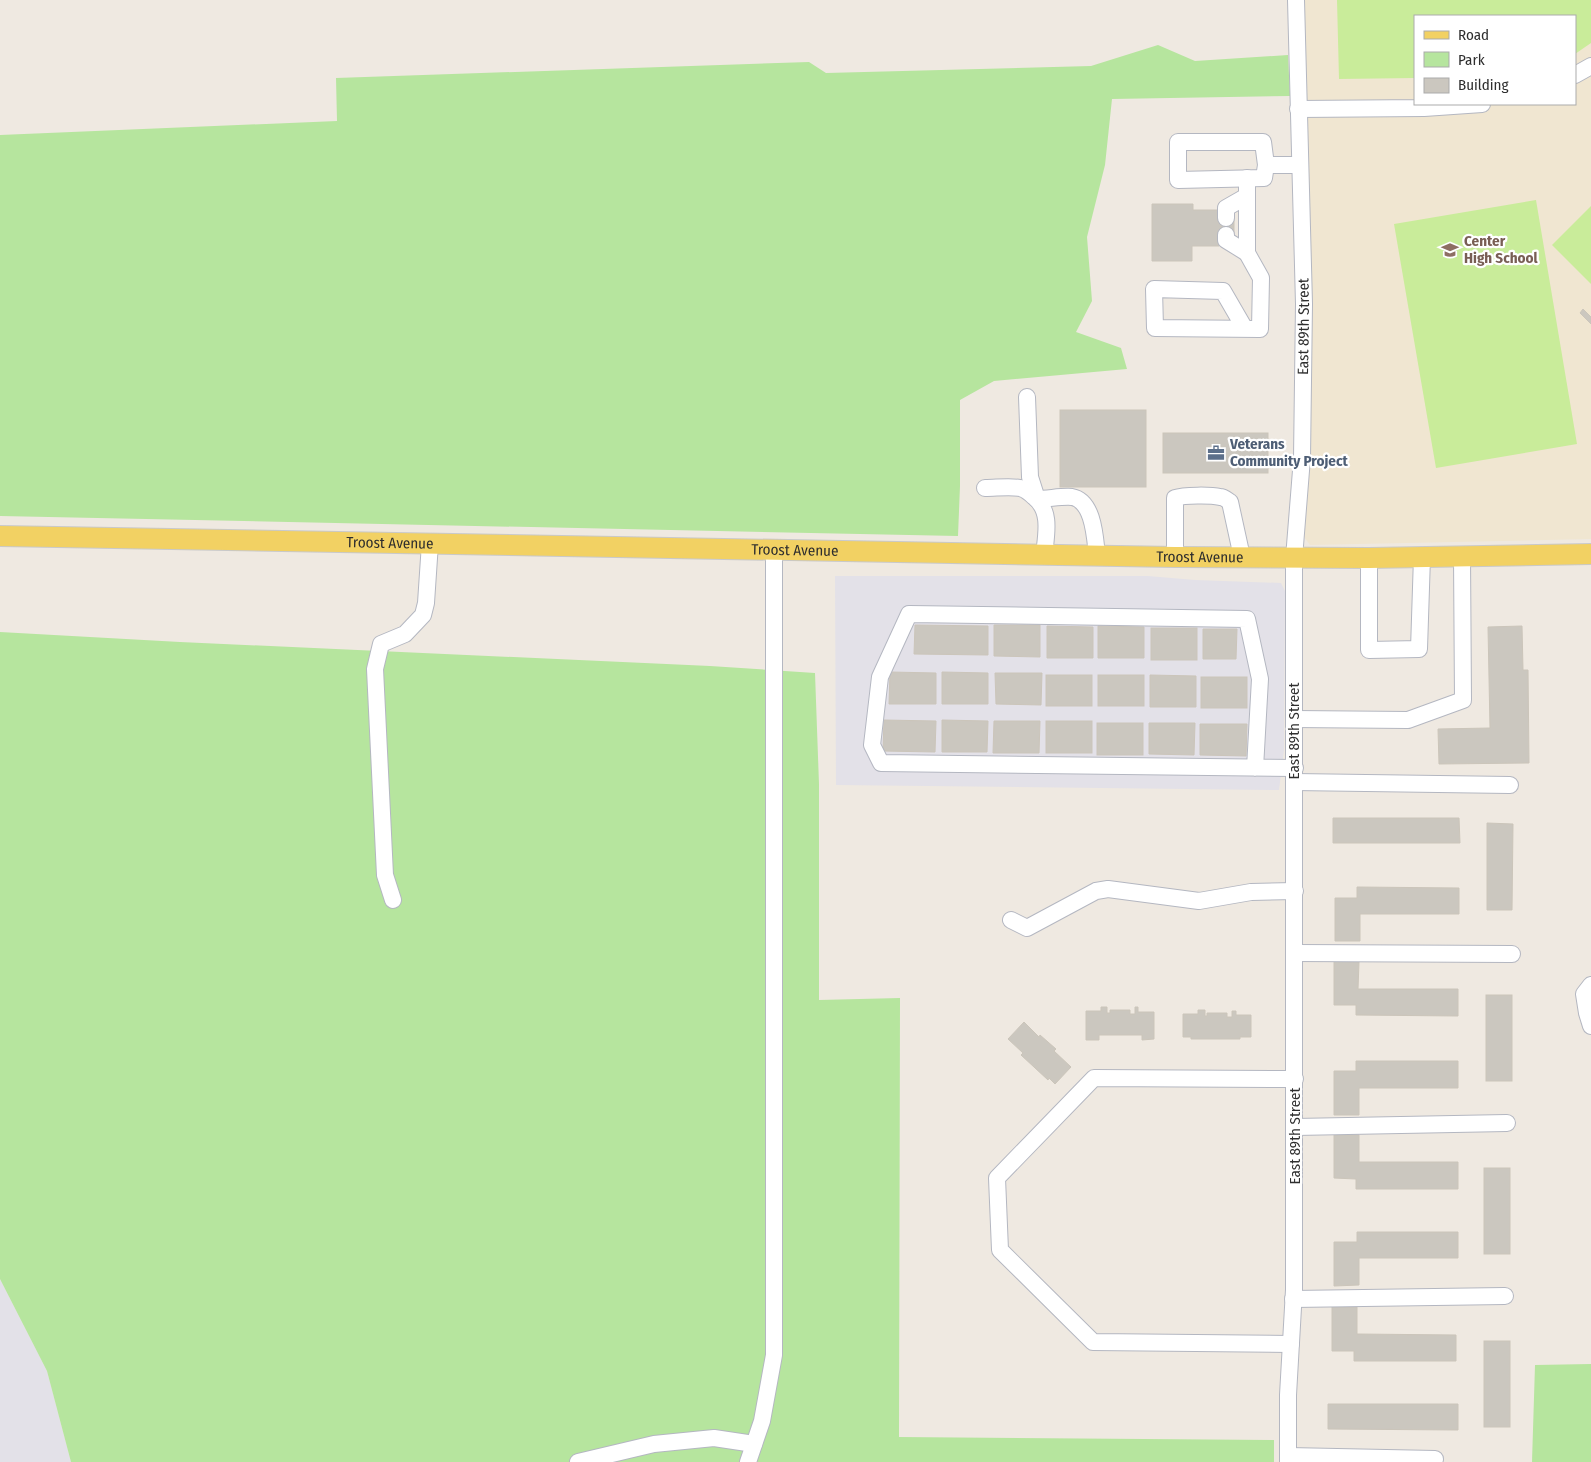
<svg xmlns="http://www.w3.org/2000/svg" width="1591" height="1462" font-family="'Fira Sans Condensed',sans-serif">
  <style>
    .industrial { fill: #e3e1e8 }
    .education { fill: #f0e6d1; fill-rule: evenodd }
    .green { fill: #b6e59e }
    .pitch { fill: #c9ec9a }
    .building { fill: #cbc7bf; stroke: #cbc5ba }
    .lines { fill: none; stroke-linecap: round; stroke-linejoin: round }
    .minor-casing { stroke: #b4b7c1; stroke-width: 18 }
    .major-casing { stroke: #c9c9c9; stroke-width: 22 }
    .minor { stroke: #fff; stroke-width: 16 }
    .major { stroke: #f2d163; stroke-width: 20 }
    .labels { text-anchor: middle; stroke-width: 4.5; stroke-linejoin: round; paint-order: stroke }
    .education-label { font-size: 15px; font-weight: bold; fill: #785e54; stroke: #fff; text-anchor: start }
    .street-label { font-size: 15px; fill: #2e2e2e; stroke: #fff }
    .service-label { font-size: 15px; font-weight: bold; fill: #4e5e75; stroke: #fff; text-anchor: start }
  </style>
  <rect width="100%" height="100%" fill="#efe9e1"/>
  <!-- industrial -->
  <g class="industrial">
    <path d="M835 576H1148L1195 580 1281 583 1285 591 1284 750 1279 790 836 785Z"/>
    <path d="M0 1279 47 1371 71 1462H0Z"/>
  </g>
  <!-- education -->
  <path class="education" d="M1304 0H1591V539L1310 545 1304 537 1310 396ZM1415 16H1575V104H1415Z"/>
  <!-- green -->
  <g class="green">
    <path d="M1158 45 1195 61 1288 55 1290 96 1112 99 1105 165 1087 237 1092 301 1076 332 1121 348 1127 369 994 381 960 400V486L958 536 0 516V135L337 121 336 78 809 62 826 73 1091 66Z"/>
    <path d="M0 632 180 642 710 666 815 673 819 784V1000L900 998 899 1437 1274 1440V1462H71L47 1371 0 1279Z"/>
    <path d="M1591 1364V1462H1532L1535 1365Z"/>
  </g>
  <!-- pitch -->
  <g class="pitch">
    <path d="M1337 0H1591V43L1575 54V16H1415V78L1339 79Z"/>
    <path d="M1536 200 1577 444 1436 468 1394 224Z"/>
    <path d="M1591 206V284L1552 245Z"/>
  </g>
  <!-- building -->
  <g class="building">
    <path d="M1152 204H1193V210H1219V218H1234V235H1219V246H1192V261H1152Z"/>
    <path d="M1583 309 1591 317V324L1580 313Z"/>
    <rect x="1060" y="410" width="86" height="77"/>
    <rect x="1163" y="433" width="105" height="40"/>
    <path d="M915 625 988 626V655L914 654Z"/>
    <path d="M994 625H1040V657L994 656Z"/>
    <path d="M1047 626 1093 627V658H1047Z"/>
    <path d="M1098 626 1144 627V658H1098Z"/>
    <path d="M1522 626 1523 670H1528L1529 763 1439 764 1438 729 1490 728 1488 627Z"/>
    <rect x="1151" y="628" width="46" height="32"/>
    <path d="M1203 629H1237L1236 659H1203Z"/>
    <path d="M890 672 936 673V704H889Z"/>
    <path d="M942 672 988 673V704H942Z"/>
    <path d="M995 673H1042L1041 705 996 704Z"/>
    <rect x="1046" y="675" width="46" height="31"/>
    <rect x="1098" y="675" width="46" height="31"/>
    <path d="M1150 675 1196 676V707H1150Z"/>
    <rect x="1201" y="677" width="46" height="31"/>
    <path d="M884 720 936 721 935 752 883 751Z"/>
    <path d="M942 720 988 721 987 752H942Z"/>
    <path d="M994 721H1040L1039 753H993Z"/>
    <rect x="1046" y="721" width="46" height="32"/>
    <rect x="1097" y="723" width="46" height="32"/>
    <path d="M1149 723H1195L1194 755 1149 754Z"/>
    <path d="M1200 724H1247L1246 756 1200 755Z"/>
    <path d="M1333 818H1459L1460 843H1333Z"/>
    <path d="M1487 823 1513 824 1512 910H1487Z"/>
    <path d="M1357 887 1459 888V914H1360V941H1335V898H1357Z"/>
    <path d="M1334 961 1359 962 1358 989H1458V1016L1356 1015V1005H1334Z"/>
    <rect x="1486" y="995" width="26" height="86"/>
    <path d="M1101 1007H1107V1013H1110V1010H1130V1014H1135V1007H1138V1012H1154V1039L1142 1040V1035H1099V1040H1086V1011H1101Z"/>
    <path d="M1198 1010H1205V1016H1207V1013H1227V1017H1232V1011H1236V1015H1251V1037H1240V1039H1191V1037H1183V1014H1198Z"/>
    <path d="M1024 1022 1039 1037 1040 1035 1056 1049 1054 1051 1071 1067 1055 1084 1049 1078 1048 1080 1021 1055 1023 1053 1008 1039Z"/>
    <path d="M1356 1061H1458V1088H1359V1115H1334V1071H1356Z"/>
    <path d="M1334 1135H1359V1162H1458V1189H1356V1179L1334 1178Z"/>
    <rect x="1484" y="1168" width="26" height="86"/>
    <path d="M1357 1232H1458V1258H1359V1285L1334 1286V1242H1357Z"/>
    <path d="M1332 1307H1357V1334L1456 1335V1361H1354V1351H1332Z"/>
    <rect x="1484" y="1341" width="26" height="86"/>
    <path d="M1328 1404H1458V1430L1328 1429Z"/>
  </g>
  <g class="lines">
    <!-- minor casing -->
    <g class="minor-casing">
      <g id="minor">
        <path d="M1575 75 1591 66"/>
        <path d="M1298 109 1424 108 1482 104"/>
        <path d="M1266 165 1264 178 1178 180V142H1263L1266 165H1300"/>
        <path d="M1226 218V208L1247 196"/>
        <path d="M1226 235V240L1247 253"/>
        <path d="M1245 329 1223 291 1154 289 1155 328 1260 329 1261 278 1247 253V178"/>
        <path d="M1027 397 1030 477 1037 499C1048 499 1062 496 1072 497 1094 501 1095 539 1097 555"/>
        <path d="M985 488C996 488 1010 486 1020 488 1026 489 1030 493 1034 497 1052 511 1046 535 1044 555"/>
        <path d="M1175 557V498C1184 495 1211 495 1220 497 1224 497 1227 500 1230 502L1242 557"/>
        <path d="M1369 558V650L1419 649 1422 557"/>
        <path d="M1294 719 1408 720 1463 700 1462 557"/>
        <path d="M1255 768 1260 679 1247 619 909 614 880 677 872 745 881 763C1019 765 1157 767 1295 768"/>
        <path d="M1294 782 1510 785"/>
        <path d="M393 900 385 875 375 669 381 644 405 634 423 615 426 603 430 543"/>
        <path d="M1011 920 1027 928 1096 891 1108 889 1199 901 1251 892 1295 891"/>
        <path d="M1295 953 1512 954"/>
        <path d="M1591 985 1584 994 1587 1013 1591 1026"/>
        <path d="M1295 1127 1507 1123"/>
        <path d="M1293 1299 1505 1296"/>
        <path d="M1291 1344 1093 1342 1000 1250 997 1178 1094 1078 1295 1079"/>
        <path d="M1288 1456 1435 1459"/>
        <path d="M578 1462 654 1444 714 1438 754 1444"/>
        <path d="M748 1462 762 1421 774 1355V549"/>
        <path id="s1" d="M1288 1462V1395L1294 1290V558L1302 458 1304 304 1296 0"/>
      </g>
    </g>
    <!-- major casing -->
    <g class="major-casing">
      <g id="major">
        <path id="s2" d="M0 536 1175 557 1369 558 1591 554"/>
      </g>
    </g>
    <!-- minor -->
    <use href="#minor" class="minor"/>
    <!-- major -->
    <use href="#major" class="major"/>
  </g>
  <!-- icons -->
  <defs>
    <g id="school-bare" transform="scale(1.35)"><path d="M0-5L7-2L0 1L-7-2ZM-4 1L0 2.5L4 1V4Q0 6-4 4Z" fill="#8d6e63" stroke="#fff" stroke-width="2.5" paint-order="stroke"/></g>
    <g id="office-bare" transform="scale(1.35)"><path d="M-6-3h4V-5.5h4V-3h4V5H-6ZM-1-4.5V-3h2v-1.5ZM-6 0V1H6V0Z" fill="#5c6f8a" stroke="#fff" stroke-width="2.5" paint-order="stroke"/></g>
  </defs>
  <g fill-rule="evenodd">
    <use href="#school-bare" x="1450" y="250"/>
    <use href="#office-bare" x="1216" y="453"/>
  </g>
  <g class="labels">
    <!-- education labels -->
    <g class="education-label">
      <text x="1464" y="246">Center<tspan x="1464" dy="17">High School</tspan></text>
    </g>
    <!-- street labels -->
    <g class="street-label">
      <text dy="5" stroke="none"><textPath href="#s1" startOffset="1136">East 89th Street</textPath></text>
      <text dy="5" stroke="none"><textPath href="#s2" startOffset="390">Troost Avenue</textPath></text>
      <text dy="5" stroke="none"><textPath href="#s2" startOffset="795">Troost Avenue</textPath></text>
      <text dy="5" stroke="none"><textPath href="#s2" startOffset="1200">Troost Avenue</textPath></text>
      <text transform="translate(1294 731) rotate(-90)" y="5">East 89th Street</text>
      <text transform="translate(1295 1136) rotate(-90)" y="5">East 89th Street</text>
    </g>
    <!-- service labels -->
    <g class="service-label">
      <text x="1230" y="449">Veterans<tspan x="1230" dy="17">Community Project</tspan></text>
    </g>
  </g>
  <!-- legend -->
  <rect x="1414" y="15" width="162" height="90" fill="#ffffff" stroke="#ababab"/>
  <rect x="1424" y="31" width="25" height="8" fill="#f2d163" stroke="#ababab"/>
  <text x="1458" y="40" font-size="15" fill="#2e2e2e">Road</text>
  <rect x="1424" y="52" width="25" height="15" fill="#b6e59e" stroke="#ababab"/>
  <text x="1458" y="65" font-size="15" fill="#2e2e2e">Park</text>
  <rect x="1424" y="78" width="25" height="15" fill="#cbc7bf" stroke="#ababab"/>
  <text x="1458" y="90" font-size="15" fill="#2e2e2e">Building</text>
</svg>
